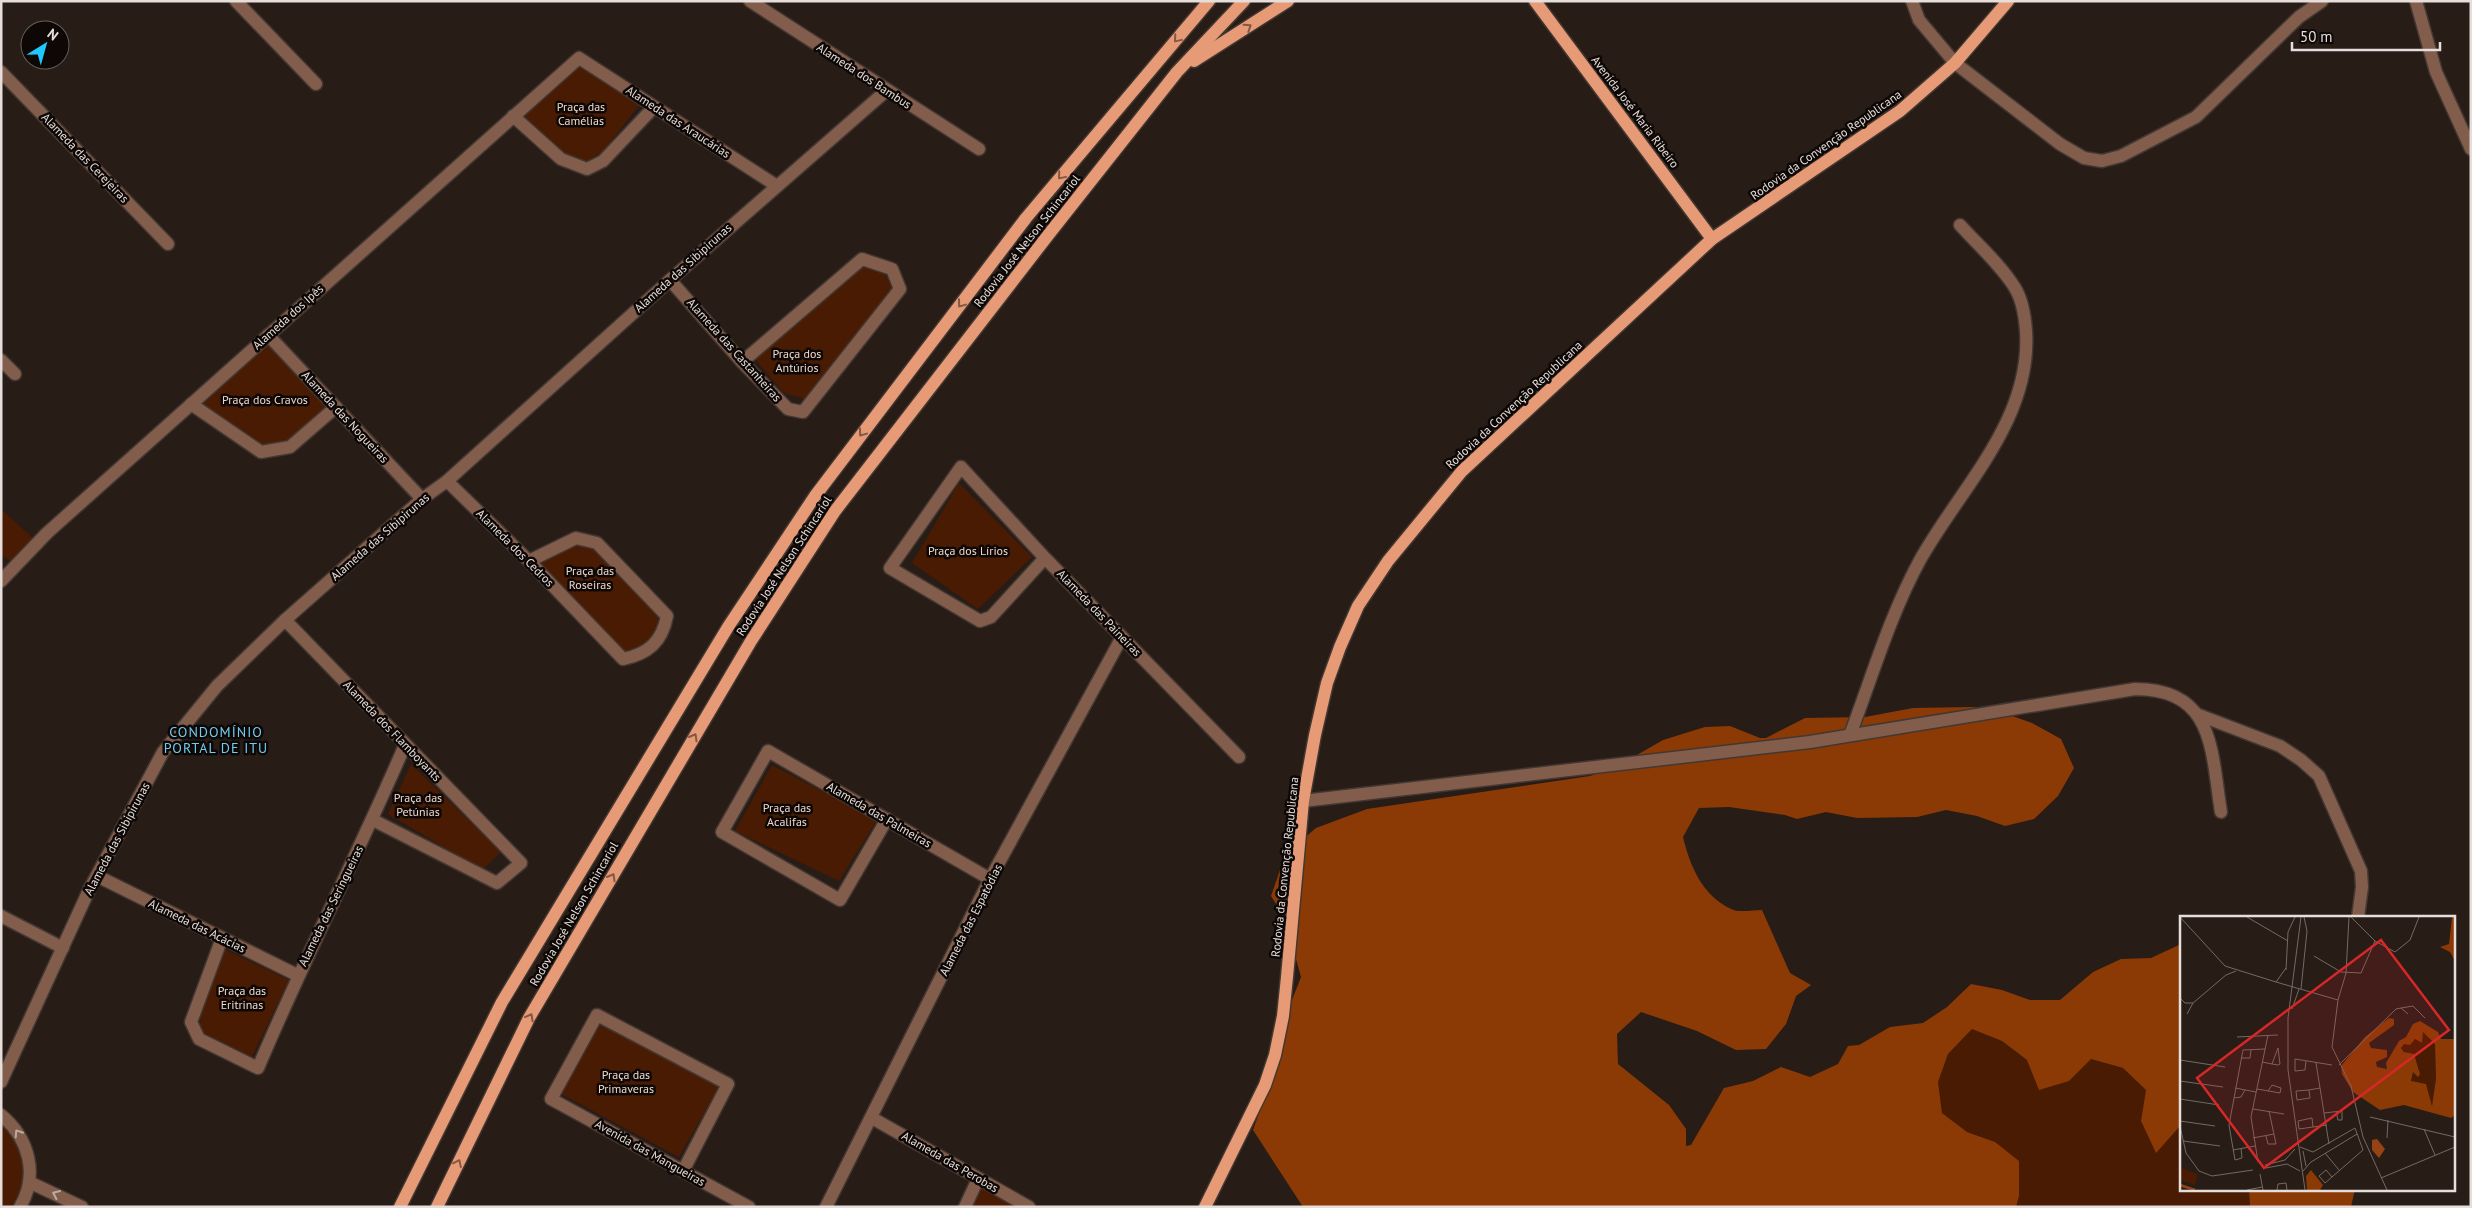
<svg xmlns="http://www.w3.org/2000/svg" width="2472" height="1208" font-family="'PT Sans',sans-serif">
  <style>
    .green { fill: #491b02 }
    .forest { fill: #8b3a05 }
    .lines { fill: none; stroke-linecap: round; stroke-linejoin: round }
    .minor-casing { stroke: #433732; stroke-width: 15 }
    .major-casing { stroke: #433732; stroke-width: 15 }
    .minor { stroke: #825d4c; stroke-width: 12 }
    .major { stroke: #e79a76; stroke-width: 12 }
    .oneway { stroke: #855844 }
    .oneway2 { stroke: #beaaa1 }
    .labels { text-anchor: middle; stroke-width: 5; stroke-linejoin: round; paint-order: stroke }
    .street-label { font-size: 12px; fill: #e6deda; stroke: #0d0806 }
    .park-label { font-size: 12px; fill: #efd7cc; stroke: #0d0806 }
    .neighbourhood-label { font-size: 14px; letter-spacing: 1px; fill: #71ccef; stroke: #0d0806 }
    .inset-river { fill: none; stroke: #954314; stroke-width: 2.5 }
    .inset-road { fill: none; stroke: #746a65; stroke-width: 1 }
    .view { fill: #d62828; fill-opacity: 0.15; stroke: #d62828; stroke-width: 2.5 }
    .inset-edge { fill: none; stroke: #e6deda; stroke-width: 2.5 }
  </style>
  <rect width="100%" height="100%" fill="#281c17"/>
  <!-- green -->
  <g class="green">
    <path d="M580 60 641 103 603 151 587 161 565 156 520 115Z"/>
    <path d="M862 263 885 274 892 288 805 399 784 393 754 358Z"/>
    <path d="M267 339 333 407 290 445 261 449 195 404Z"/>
    <path d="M959 483 1032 557 978 609 912 563Z"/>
    <path d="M1 509 36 541 15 564 1 554Z"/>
    <path d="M575 542 596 547 659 615 660 626 647 644 625 654 540 562Z"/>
    <path d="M411 764 501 852 482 870 388 814Z"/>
    <path d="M772 765 877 820 839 881 735 831Z"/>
    <path d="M222 948 289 980 252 1057 202 1032 199 1015Z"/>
    <path d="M601 1022 719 1087 679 1157 561 1094Z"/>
    <path d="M1972 1029 2002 1041 2027 1060 2069 1081 2091 1059 2123 1068 2146 1090 2141 1121 2156 1152 2181 1125V1189H2249L2250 1207H2016L2019 1196 1995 1142 1967 1132 1942 1113 1938 1082 1948 1054Z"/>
    <path d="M1 1121 19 1141 26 1179 15 1207H1Z"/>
    <path d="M980 1184 1021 1207H969Z"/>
  </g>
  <!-- forest -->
  <g class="forest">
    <path d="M1973 707 2004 713 2032 723 2061 739 2074 768 2058 796 2034 819 2005 826 1977 816 1946 810 1917 817 1857 818 1826 812 1797 819 1785 815 1729 807 1699 808 1683 837C1690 866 1702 895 1731 909 1738 913 1753 910 1762 910L1790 973 1811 985 1796 996 1786 1024 1766 1049 1736 1050 1697 1031 1641 1012 1617 1034 1618 1064 1669 1105 1686 1129V1146L1691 1145 1724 1088 1753 1081 1781 1067 1810 1077 1838 1064 1848 1046 1859 1045 1890 1027 1923 1023 1947 1007 1971 984 2002 990 2030 1000H2060L2093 972 2121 959 2151 958 2181 944V1125L2156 1153 2141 1121 2146 1090 2123 1068 2091 1059 2069 1081 2039 1090 2027 1060 2002 1041 1972 1029 1948 1054 1938 1082 1942 1113 1967 1132 1995 1142 2019 1161V1196L2016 1207H1303L1253 1130 1263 1102 1274 1034 1290 1005 1301 977 1293 948 1278 907 1271 896 1280 870 1296 845 1316 828 1367 809 1590 776 1616 767 1663 740 1705 727 1730 726 1760 738H1766L1805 718 1865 717 1913 708Z"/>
    <path d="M2249 1189H2355L2351 1207H2250Z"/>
  </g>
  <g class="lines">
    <!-- minor casing -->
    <g class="minor-casing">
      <g id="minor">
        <path d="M236 1 316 84"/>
        <path d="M750 1 979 149"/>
        <path d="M1912 1 1919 20 1955 63 2060 144 2084 158 2102 161 2121 156 2196 117 2299 17 2322 1"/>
        <path d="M2416 1 2436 72 2471 149"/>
        <path d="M1 72 168 244"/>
        <path d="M513 116 561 159 587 169 603 161 654 107"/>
        <path d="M670 280 742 362 788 409 803 412 900 289 892 269 862 259 742 362"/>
        <path d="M268 335 422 499"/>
        <path d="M1 360 15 374"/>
        <path d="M191 404 261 452 290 447 336 407"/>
        <path d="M447 481 529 561 623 659C648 654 662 642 667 616L597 543 576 538 529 561"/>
        <path d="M1045 558 991 617 980 621 890 568 961 467 1045 558 1239 757"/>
        <path d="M1 581 47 533 579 58 777 186"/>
        <path d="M285 620 521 863 497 883 373 820"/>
        <path d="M2199 715 2280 746 2301 760 2319 776 2361 871 2362 887 2358 917"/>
        <path d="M1850 735C1872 677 1890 615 1920 560 1961 487 2032 420 2026 331 2025 317 2023 301 2015 288 2001 265 1978 245 1960 225"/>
        <path d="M1303 801 1810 742 2135 689C2215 689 2211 751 2221 812"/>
        <path d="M887 819 840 900 722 832 768 751 990 879"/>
        <path d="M97 876 297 975"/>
        <path d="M1 916 63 948"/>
        <path d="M222 938 191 1022 199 1039 258 1068C304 959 358 854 405 745"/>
        <path d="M1 1082 89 890 163 752 217 686 285 620 422 499 447 481 670 280 886 91"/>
        <path d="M1 1115C29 1138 39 1175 20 1207"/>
        <path d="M872 1118 1029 1207"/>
        <path d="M683 1171 728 1084 597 1015 551 1099 749 1207"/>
        <path d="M29 1182 82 1207"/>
        <path d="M826 1207 990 879 1122 637"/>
        <path d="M965 1207 978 1179"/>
      </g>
    </g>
    <!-- major casing -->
    <g class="major-casing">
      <g id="major">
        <path d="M1535 1 1712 239"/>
        <path d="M1194 61 1288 1"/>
        <path d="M400 1207 502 1002 728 627 815 496 1026 218 1209 1"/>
        <path d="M437 1207 529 1018 751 641 835 511 1049 234 1177 72 1244 1"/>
        <path d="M1205 1207 1265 1085 1275 1055 1283 1016 1287 977 1303 801 1315 735 1327 683 1340 647 1358 606 1388 561 1462 471 1712 239 1900 111 1955 63 2008 1"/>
      </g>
    </g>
    <!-- minor -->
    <use href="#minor" class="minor"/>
    <!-- major -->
    <use href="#major" class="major"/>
  </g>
  <!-- one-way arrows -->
  <defs><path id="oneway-chevron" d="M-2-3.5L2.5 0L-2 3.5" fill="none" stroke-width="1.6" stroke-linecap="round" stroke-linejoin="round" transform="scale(1.25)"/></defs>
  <g class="oneway">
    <use href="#oneway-chevron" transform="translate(1248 27) rotate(-33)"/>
    <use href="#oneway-chevron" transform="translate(1177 39) rotate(130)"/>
    <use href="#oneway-chevron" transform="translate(1061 176) rotate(130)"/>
    <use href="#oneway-chevron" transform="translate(961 304) rotate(127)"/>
    <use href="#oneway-chevron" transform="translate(862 433) rotate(127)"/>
    <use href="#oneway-chevron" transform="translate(694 737) rotate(-60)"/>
    <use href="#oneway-chevron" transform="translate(612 877) rotate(-60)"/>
    <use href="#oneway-chevron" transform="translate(530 1017) rotate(-61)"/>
    <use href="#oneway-chevron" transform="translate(458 1163) rotate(-64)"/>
  </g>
  <g class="oneway2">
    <use href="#oneway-chevron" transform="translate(18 1133) rotate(-123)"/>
    <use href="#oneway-chevron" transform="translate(56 1194) rotate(-155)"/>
  </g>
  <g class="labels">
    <!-- street labels -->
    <g class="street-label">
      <text transform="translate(864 76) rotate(33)" y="4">Alameda dos Bambus</text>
      <text transform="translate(1635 112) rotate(53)" y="4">Avenida José Maria Ribeiro</text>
      <text transform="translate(678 122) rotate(33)" y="4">Alameda das Araucárias</text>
      <text transform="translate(1826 145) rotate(-35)" y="4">Rodovia da Convenção Republicana</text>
      <text transform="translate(85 158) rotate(46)" y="4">Alameda das Cerejeiras</text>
      <text transform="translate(1027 241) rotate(-52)" y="4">Rodovia José Nelson Schincariol</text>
      <text transform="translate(683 268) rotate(-42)" y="4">Alameda das Sibipirunas</text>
      <text transform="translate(288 317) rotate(-42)" y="4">Alameda dos Ipês</text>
      <text transform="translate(734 350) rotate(48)" y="4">Alameda das Castanheiras</text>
      <text transform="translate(1514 405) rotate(-43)" y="4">Rodovia da Convenção Republicana</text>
      <text transform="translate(345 417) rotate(47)" y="4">Alameda das Nogueiras</text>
      <text transform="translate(380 537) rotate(-41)" y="4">Alameda das Sibipirunas</text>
      <text transform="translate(515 548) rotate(45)" y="4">Alameda dos Cedros</text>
      <text transform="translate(784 566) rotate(-57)" y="4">Rodovia José Nelson Schincariol</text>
      <text transform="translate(1099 613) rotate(46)" y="4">Alameda das Paineiras</text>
      <text transform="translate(392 731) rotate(46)" y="4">Alameda dos Flamboyants</text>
      <text transform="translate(879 815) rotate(30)" y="4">Alameda das Palmeiras</text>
      <text transform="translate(117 839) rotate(-62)" y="4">Alameda das Sibipirunas</text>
      <text transform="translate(1285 867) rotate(-84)" y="4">Rodovia da Convenção Republicana</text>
      <text transform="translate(331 906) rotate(-64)" y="4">Alameda das Seringueiras</text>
      <text transform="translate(574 914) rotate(-60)" y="4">Rodovia José Nelson Schincariol</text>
      <text transform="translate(971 920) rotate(-63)" y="4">Alameda das Espatódias</text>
      <text transform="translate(197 926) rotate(26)" y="4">Alameda das Acácias</text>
      <text transform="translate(650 1153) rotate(29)" y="4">Avenida das Mangueiras</text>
      <text transform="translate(950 1162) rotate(30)" y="4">Alameda das Perobas</text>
    </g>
    <!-- park labels -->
    <g class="park-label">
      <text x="581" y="111">Praça das<tspan x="581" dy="14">Camélias</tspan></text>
      <text x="797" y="358">Praça dos<tspan x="797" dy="14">Antúrios</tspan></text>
      <text x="265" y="404">Praça dos Cravos</text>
      <text x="968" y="555">Praça dos Lírios</text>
      <text x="590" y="575">Praça das<tspan x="590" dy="14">Roseiras</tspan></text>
      <text x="418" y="802">Praça das<tspan x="418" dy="14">Petúnias</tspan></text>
      <text x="787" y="812">Praça das<tspan x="787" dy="14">Acalifas</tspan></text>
      <text x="242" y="995">Praça das<tspan x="242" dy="14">Eritrinas</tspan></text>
      <text x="626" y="1079">Praça das<tspan x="626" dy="14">Primaveras</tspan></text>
    </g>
    <!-- neighbourhood labels -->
    <g class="neighbourhood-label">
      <text x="216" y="737">CONDOMÍNIO<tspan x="216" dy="16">PORTAL DE ITU</tspan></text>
    </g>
  </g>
  <!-- overview -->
  <g transform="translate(2180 916)">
    <rect width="275" height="275" fill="#281c17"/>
    <path d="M243 116 255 128 256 163 252 191 248 174 241 166 236 169 231 165 233 156 237 159 239 153 236 144 221 132V128L235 123 242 127ZM1 252 18 258 15 269 0 264Z" fill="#491b02"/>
    <path d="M272 1H275V45L270 36 260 31 269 28ZM209 102 214 103V109L189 127 191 132 207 134V141L196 146 197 151 207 153 206 147 219 125 226 121 233 108 240 105 258 116 261 123H275V199L271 202 224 189 200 194 173 176 162 158 161 150 185 121ZM243 116 255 128 256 163 252 190 246 168 231 165 233 156 238 161 240 158 234 138 224 136 221 132 224 128 230 129 235 123 242 127ZM131 254 143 269 140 274H127L126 260Z" fill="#8b3a05" fill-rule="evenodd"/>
    <path d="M197 223 205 233 199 242 192 234V224Z" fill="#954314"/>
    <path class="inset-river" d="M0 269 15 274"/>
    <path class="inset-road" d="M0 1 45 50 96 66M67 1 108 25M121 1 108 102V154L125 274M169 1 166 57 158 84 152 131 171 170 183 221 207 274M171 1 195 25 215 36 230 24 239 1M134 40 161 56 181 57 195 25M106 52 96 66 158 84M106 54 108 16 115 1M121 73 127 15 124 1M0 82 5 87H13M221 92 233 90 245 102M112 93 119 73M7 98 13 87 46 59 56 55M57 121 98 119M61 142H70L71 134M0 144 45 151M126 145 125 154 115 155V143L152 149M82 146 92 148 98 149 100 148 98 132 92 148M136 147 149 228M159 149 216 93 221 92 228 98M0 165 43 171M55 172 76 176M77 173 100 177 101 172 92 169 88 175M129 174 130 182 117 184 116 175 129 174 140 172M54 182 61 181 65 174M0 183 39 189M73 193 104 198M144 197 162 195V204H158L156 195M190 201 275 221M0 205 35 210M0 210 6 237 19 255 32 260 73 254M133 211 132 202 118 205 119 213 147 209M244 213 255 239M86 220 88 228H96L89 195M73 222 94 218M207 222 208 204M3 225 40 230M120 231 133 236 175 212 183 234 152 261 145 267 139 260 146 254 152 261M61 232 62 242 55 244 49 209 63 134 85 133M53 234 75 230M123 235 126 250M145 237 159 254M78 246 71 201 88 119M85 249 105 244 115 233M86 252 107 248 120 255M123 255 131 246 177 218M80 258 83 274M201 262 275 231M67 274 82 271M97 274 98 268 106 267 107 274"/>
    <path class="view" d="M201 24 269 114 84 252 17 162Z"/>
    <rect width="275" height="275" class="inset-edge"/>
  </g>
  <!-- border -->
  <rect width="2472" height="1208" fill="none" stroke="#e6deda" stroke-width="5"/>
  <!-- north arrow -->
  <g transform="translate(45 45) rotate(37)"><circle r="24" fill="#0d0806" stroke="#645e5b"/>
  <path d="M0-4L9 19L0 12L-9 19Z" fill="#1fc9fd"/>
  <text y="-8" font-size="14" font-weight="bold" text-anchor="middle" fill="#e6deda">N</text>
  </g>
  <!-- scale -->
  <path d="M2292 42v8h148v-8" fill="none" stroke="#e6deda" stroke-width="2.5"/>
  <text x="2300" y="42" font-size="15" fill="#e6deda" stroke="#0d0806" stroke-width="4" paint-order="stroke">50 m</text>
</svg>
